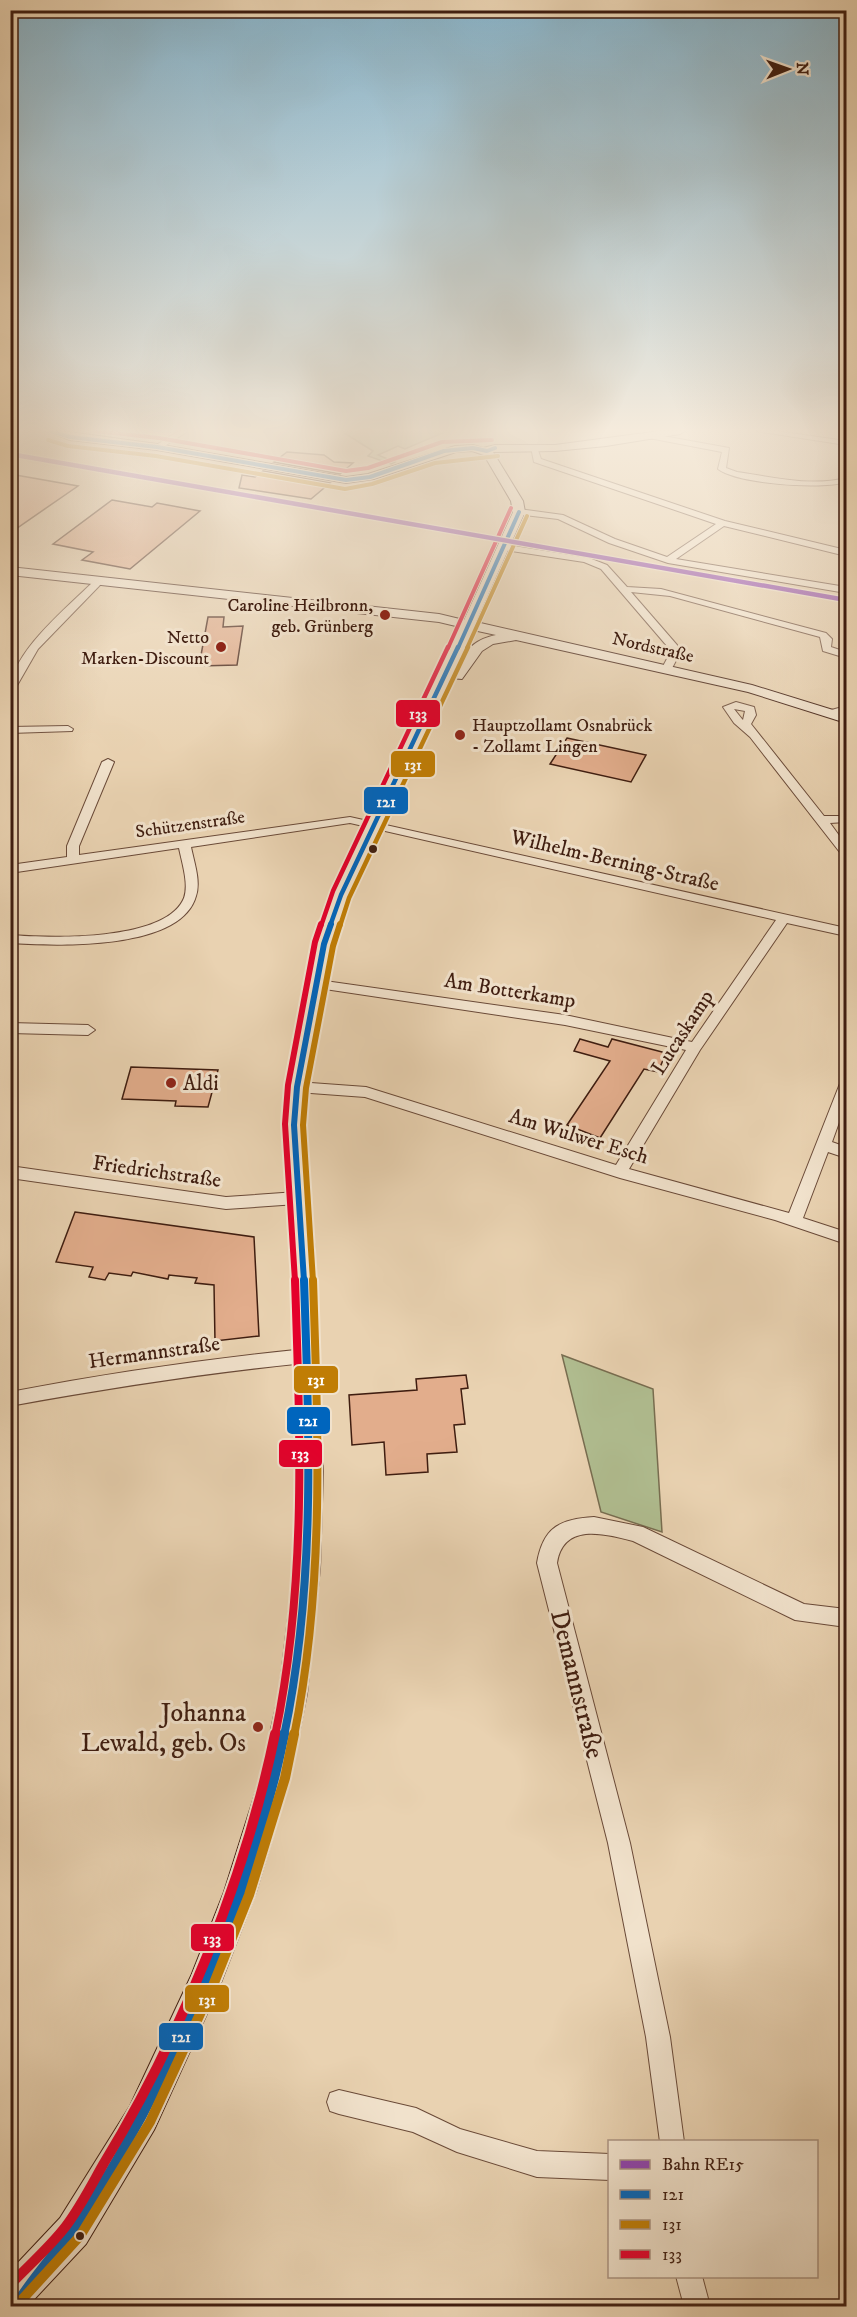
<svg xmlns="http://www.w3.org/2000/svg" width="857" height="2317" font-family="'IM FELL DW Pica',serif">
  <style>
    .green { fill: #b0bd90; stroke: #786d50; stroke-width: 1.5 }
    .building { fill: #e2ad8c; stroke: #3f1d10; stroke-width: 1.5 }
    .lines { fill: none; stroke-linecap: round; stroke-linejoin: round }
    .street-casing { stroke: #6a4a38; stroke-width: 2 }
    .secondary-casing { stroke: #3f1d10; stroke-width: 2 }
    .street { fill: #f1e2cc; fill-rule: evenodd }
    .secondary { fill: #f1e2cc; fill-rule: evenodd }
    .bus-1-far4-casing { stroke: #f1e2cc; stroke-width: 6 }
    .bus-1-far3-casing { stroke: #f1e2cc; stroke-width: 8 }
    .bus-1-far2-casing { stroke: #f1e2cc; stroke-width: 10 }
    .bus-1-far1-casing { stroke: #f1e2cc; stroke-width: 12 }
    .bus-1-casing { stroke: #f1e2cc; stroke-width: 14 }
    .bus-2-far4-casing { stroke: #f1e2cc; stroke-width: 6 }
    .bus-2-far3-casing { stroke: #f1e2cc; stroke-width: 8 }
    .bus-2-far2-casing { stroke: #f1e2cc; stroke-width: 10 }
    .bus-2-far1-casing { stroke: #f1e2cc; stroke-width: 12 }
    .bus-2-casing { stroke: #f1e2cc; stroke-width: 14 }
    .bus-3-far4-casing { stroke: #f1e2cc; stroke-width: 6 }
    .bus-3-far3-casing { stroke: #f1e2cc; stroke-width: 8 }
    .bus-3-far2-casing { stroke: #f1e2cc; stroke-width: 10 }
    .bus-3-far1-casing { stroke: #f1e2cc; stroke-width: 12 }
    .bus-3-casing { stroke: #f1e2cc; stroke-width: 14 }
    .bus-1-far4 { stroke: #0065bd; stroke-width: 4 }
    .bus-1-far3 { stroke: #0065bd; stroke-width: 4.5 }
    .bus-1-far2 { stroke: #0065bd; stroke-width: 6 }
    .bus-1-far1 { stroke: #0065bd; stroke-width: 8 }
    .bus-1 { stroke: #0065bd; stroke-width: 10 }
    .bus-2-far4 { stroke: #c07d05; stroke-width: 4 }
    .bus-2-far3 { stroke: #c07d05; stroke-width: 4.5 }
    .bus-2-far2 { stroke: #c07d05; stroke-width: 6 }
    .bus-2-far1 { stroke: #c07d05; stroke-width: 8 }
    .bus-2 { stroke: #c07d05; stroke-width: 10 }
    .bus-3-far4 { stroke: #e4002b; stroke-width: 4 }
    .bus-3-far3 { stroke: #e4002b; stroke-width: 4.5 }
    .bus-3-far2 { stroke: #e4002b; stroke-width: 6 }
    .bus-3-far1 { stroke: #e4002b; stroke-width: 8 }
    .bus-3 { stroke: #e4002b; stroke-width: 10 }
    .rail-1-casing { stroke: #f1e2cc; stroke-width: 7 }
    .rail-1 { stroke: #8e44ad; stroke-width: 4.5 }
    .poi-dot { fill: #8f2418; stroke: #f1e2cc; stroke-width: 2 }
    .bus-dot { fill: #3f1d10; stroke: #f1e2cc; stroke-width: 2 }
    .labels { text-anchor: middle; stroke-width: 6; stroke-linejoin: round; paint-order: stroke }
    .far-poi-label { font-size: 18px; fill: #3f1d10; stroke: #f1e2cc; text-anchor: end }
    .far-street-label { font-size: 18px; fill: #3f1d10; stroke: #f1e2cc }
    .street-label { font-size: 21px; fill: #3f1d10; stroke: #f1e2cc }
    .poi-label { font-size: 21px; fill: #3f1d10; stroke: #f1e2cc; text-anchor: start }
    .near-street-label { font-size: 26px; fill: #3f1d10; stroke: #f1e2cc }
    .near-poi-label { font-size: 26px; fill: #3f1d10; stroke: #f1e2cc; text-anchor: end }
    .line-badge { stroke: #f1e2cc; stroke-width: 2 }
    .badge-label { font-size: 16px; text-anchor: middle; font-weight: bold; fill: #fff }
  </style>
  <rect width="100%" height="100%" fill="#e9d2b1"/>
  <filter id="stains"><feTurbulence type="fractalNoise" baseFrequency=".00333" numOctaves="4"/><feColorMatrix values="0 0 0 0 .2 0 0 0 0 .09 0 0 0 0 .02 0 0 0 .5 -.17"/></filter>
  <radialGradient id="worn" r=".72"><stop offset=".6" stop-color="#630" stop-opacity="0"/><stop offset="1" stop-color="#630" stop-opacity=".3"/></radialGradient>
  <!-- green -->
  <g class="green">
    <path d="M341 431H447L405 449 398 446 378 455 395 462 391 464 368 456 373 451Z"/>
    <path d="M562 1355 653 1389 662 1532 601 1512Z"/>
  </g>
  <!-- building -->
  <g class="building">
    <path d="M287 452 324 455 334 462 353 463 340 474 274 462Z"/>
    <path d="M263 471 330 483 311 499 239 488 242 475 255 477Z"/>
    <path d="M10 474 78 486 10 533Z"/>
    <path d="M112 500 152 507 157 503 200 511 130 569 82 560 93 552 53 544Z"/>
    <path d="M208 617H224L223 627 243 626 237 665 199 666Z"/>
    <path d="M567 738 646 755 631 782 550 764Z"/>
    <path d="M580 1039 608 1047 612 1039 666 1053 658 1072 644 1069 600 1138 567 1125 610 1061 574 1051Z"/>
    <path d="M131 1067 218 1070 208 1107 175 1106 176 1101 122 1099Z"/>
    <path d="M75 1212 254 1237 259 1336 215 1341 214 1285 195 1283 197 1278 169 1275 168 1279 133 1272 131 1276 109 1273 105 1280 89 1277 93 1267 56 1262Z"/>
    <path d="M466 1375 468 1388 461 1389 465 1424 454 1425 457 1452 427 1454 428 1472 386 1475 384 1442 352 1445 349 1395 417 1390 416 1379Z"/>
  </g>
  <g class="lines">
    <!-- street casing -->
    <g class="street-casing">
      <g id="street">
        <path d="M179 431H188L160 449 153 447Z"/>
        <path d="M756 431H776L846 441V445Z"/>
        <path d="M652 434 729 448 726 468 737 472C772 477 810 487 846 478V482C822 490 738 484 718 469L722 452 649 438V434Z"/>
        <path d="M531 447H537L541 459 550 462 725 521 846 550V556L724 526 676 559 846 587V593L668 563 609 543 558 519 516 514V510L519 509 563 515 615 539 667 557 716 524 534 462Z"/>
        <path d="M502 544 589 558 607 565 627 587 661 589 826 633 832 639 831 647 846 652V658L823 651 820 637 670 596 631 592 677 645 679 655 671 670 662 672 661 670 669 655 667 646 601 569 584 562 499 549V545Z"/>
        <path d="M95 580 103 582 38 649 15 689 10 692C10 653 68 607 95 580Z"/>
        <path d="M736 702 754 707 756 715 751 724 824 816H846V822L830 823 846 845V855H842L750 737 734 723 723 707ZM734 709 745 711 743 720 742 719Z"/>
        <path d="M846 706V712L829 715 824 712Z"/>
        <path d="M68 726 73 729 72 731 10 733V727Z"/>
        <path d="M108 759 114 762 79 846V855L350 817 846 928V936L787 923 700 1050 629 1169 789 1213 839 1086 841 1082 846 1081V1103L832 1142 846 1147V1158L828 1152 803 1218 846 1232V1244L775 1220 620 1178 365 1097 297 1092 290 1087 297 1082 366 1087 616 1165 686 1050 565 1025 318 988 311 984 318 980 565 1015 692 1042 776 920 350 823 191 847C194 862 201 881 196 896 181 951 55 946 10 943V935C50 938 166 942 184 898 189 884 182 863 179 848L10 873V865L67 857V846L102 762Z"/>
        <path d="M10 1023 88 1025 95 1030 88 1035 10 1033Z"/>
        <path d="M10 1166 226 1197 297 1192 302 1194 305 1198 302 1202 297 1204 226 1209 10 1178Z"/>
        <path d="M305 1349 311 1351 313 1356 311 1361 305 1363C206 1373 109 1388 10 1406V1392C109 1373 206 1359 305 1349Z"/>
        <path d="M594 1517 643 1527 804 1604 846 1609V1627L795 1620 633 1541C603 1533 563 1523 557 1563L630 1843 670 2037 684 2142H660L646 2037 608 1843 537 1563C543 1528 559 1519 594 1517Z"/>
        <path d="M339 2090 416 2108 460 2129 537 2151 610 2154V2180L537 2177 457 2152 413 2132 339 2114 330 2111 327 2102 330 2093Z"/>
        <path d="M676 2276H702L710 2306H684Z"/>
      </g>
    </g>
    <!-- secondary casing -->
    <g class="secondary-casing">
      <path id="secondary" d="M46 431H62L157 444 346 477 368 474 455 446 473 445 483 448 495 445H555L660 431H685L680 434 606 446 555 451 493 452 523 501 525 512 476 622 752 685 846 714V723L748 692 516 640 493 644 482 651 462 679 451 678 350 895 333 944 307 1087 304 1125 308 1198 314 1242 323 1471 320 1568 307 1693 291 1775 256 1892 220 1985 154 2130 86 2244 28 2306H10V2271L60 2218 130 2106 191 1976 224 1892 261 1775 279 1693 294 1568 297 1471 292 1242 286 1198 284 1125 287 1087 315 944 332 895 460 627 439 622 10 575V567L439 614 464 620 513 512 511 501 484 455 472 451 456 452 374 479 346 483 157 450 70 440ZM473 630 496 635C477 639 468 647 458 664Z"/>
    </g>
    <!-- street -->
    <use href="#street" class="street"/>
    <!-- secondary -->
    <use href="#secondary" class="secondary"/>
    <!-- bus-1-far4 casing -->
    <g class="bus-1-far4-casing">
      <g id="bus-1-far4">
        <path d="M51 431 70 437 157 447 346 480 370 477 444 451 473 448 487 451 495 448"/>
        <path d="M458 648 519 512"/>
      </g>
    </g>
    <!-- bus-1-far3 casing -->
    <g class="bus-1-far3-casing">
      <path id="bus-1-far3" d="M330 926 341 895 458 647"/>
    </g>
    <!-- bus-1-far2 casing -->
    <g class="bus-1-far2-casing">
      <path id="bus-1-far2" d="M304 1281 294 1125 297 1087 324 944 331 924"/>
    </g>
    <!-- bus-1-far1 casing -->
    <g class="bus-1-far1-casing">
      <path id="bus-1-far1" d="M284 1736C316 1584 309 1433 304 1280"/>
    </g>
    <!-- bus-1 casing -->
    <g class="bus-1-casing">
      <path id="bus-1" d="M15 2306C38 2270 68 2240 91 2204 179 2060 250 1900 284 1734"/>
    </g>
    <!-- bus-2-far4 casing -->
    <g class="bus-2-far4-casing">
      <g id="bus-2-far4">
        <path d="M48 440 68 446 156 456 345 489 372 484 435 463 498 456"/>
        <path d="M467 648 527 516"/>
      </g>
    </g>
    <!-- bus-2-far3 casing -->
    <g class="bus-2-far3-casing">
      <path id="bus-2-far3" d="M340 926 349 898 468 647"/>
    </g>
    <!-- bus-2-far2 casing -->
    <g class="bus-2-far2-casing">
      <path id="bus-2-far2" d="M313 1281 303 1125 306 1088 333 946 340 924"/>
    </g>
    <!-- bus-2-far1 casing -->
    <g class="bus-2-far1-casing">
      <path id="bus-2-far1" d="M294 1736C325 1583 318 1434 313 1280"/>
    </g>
    <!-- bus-2 casing -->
    <g class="bus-2-casing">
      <path id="bus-2" d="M17 2305 80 2236 150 2122 212 1988 249 1895 285 1778 294 1734"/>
    </g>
    <!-- bus-3-far4 casing -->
    <g class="bus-3-far4-casing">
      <g id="bus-3-far4">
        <path d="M96 431 159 438 346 471 368 468 442 442 492 440"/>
        <path d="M448 648 511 508"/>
      </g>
    </g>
    <!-- bus-3-far3 casing -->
    <g class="bus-3-far3-casing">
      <path id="bus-3-far3" d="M321 926 333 891 448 647"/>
    </g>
    <!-- bus-3-far2 casing -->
    <g class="bus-3-far2-casing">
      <path id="bus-3-far2" d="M295 1281 285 1124 288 1085 315 942 321 924"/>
    </g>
    <!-- bus-3-far1 casing -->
    <g class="bus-3-far1-casing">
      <path id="bus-3-far1" d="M275 1736C307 1583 300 1434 295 1280"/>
    </g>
    <!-- bus-3 casing -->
    <g class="bus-3-casing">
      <path id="bus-3" d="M10 2285C28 2266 50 2247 66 2226 81 2206 92 2184 104 2163 181 2037 245 1879 275 1734"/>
    </g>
    <!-- bus-1-far4 -->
    <use href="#bus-1-far4" class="bus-1-far4"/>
    <!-- bus-1-far3 -->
    <use href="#bus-1-far3" class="bus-1-far3"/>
    <!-- bus-1-far2 -->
    <use href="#bus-1-far2" class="bus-1-far2"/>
    <!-- bus-1-far1 -->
    <use href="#bus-1-far1" class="bus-1-far1"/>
    <!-- bus-1 -->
    <use href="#bus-1" class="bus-1"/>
    <!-- bus-2-far4 -->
    <use href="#bus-2-far4" class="bus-2-far4"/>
    <!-- bus-2-far3 -->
    <use href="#bus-2-far3" class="bus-2-far3"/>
    <!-- bus-2-far2 -->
    <use href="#bus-2-far2" class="bus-2-far2"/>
    <!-- bus-2-far1 -->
    <use href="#bus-2-far1" class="bus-2-far1"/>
    <!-- bus-2 -->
    <use href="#bus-2" class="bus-2"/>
    <!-- bus-3-far4 -->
    <use href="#bus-3-far4" class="bus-3-far4"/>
    <!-- bus-3-far3 -->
    <use href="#bus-3-far3" class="bus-3-far3"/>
    <!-- bus-3-far2 -->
    <use href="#bus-3-far2" class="bus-3-far2"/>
    <!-- bus-3-far1 -->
    <use href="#bus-3-far1" class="bus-3-far1"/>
    <!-- bus-3 -->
    <use href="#bus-3" class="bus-3"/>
    <!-- rail-1 casing -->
    <g class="rail-1-casing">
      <path id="rail-1" d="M10 454 846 600"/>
    </g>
    <!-- rail-1 -->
    <use href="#rail-1" class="rail-1"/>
  </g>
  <!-- sky -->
  <linearGradient id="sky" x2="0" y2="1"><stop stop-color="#88b6ce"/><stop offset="0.57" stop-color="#f5ebdc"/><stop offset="1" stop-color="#f5ebdc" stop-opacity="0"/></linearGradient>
  <rect width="857" height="755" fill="url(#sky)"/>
  <!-- markers -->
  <g class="poi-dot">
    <circle cx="385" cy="615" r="6"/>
    <circle cx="221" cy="647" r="6"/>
    <circle cx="460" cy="735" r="6"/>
    <circle cx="171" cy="1083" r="6"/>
    <circle cx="258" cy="1727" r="6"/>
  </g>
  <g class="bus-dot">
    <circle cx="373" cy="849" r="5"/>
    <circle cx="80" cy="2236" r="5"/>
  </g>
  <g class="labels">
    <!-- far-poi labels -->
    <g class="far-poi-label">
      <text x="373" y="611">Caroline Heilbronn,<tspan x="373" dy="21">geb. Grünberg</tspan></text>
      <text x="209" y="643">Netto<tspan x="209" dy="21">Marken-Discount</tspan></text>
      <text x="472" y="731" text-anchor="start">Hauptzollamt Osnabrück<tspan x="472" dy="21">- Zollamt Lingen</tspan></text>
    </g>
    <!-- far-street labels -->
    <g class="far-street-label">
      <text transform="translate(653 647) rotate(13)" y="6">Nordstraße</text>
      <text transform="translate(190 824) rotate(-8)" y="6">Schützenstraße</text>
    </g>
    <!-- street labels -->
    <g class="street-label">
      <text transform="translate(615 860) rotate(13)" y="7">Wilhelm-Berning-Straße</text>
      <text transform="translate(510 990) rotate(9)" y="7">Am Botterkamp</text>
      <text transform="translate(682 1032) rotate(-57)" y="7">Lucaskamp</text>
      <text transform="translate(579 1136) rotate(17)" y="7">Am Wulwer Esch</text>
      <text transform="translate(157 1171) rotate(8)" y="7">Friedrichstraße</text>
      <text transform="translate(154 1352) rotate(-8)" y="7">Hermannstraße</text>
    </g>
    <!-- poi labels -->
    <g class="poi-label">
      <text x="183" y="1090">Aldi</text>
    </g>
    <!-- near-street labels -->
    <g class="near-street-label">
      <text transform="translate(578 1684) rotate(76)" y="9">Demannstraße</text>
    </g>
    <!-- near-poi labels -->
    <g class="near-poi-label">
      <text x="246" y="1721">Johanna<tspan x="246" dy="30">Lewald, geb. Os</tspan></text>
    </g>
  </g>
  <g class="line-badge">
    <rect x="395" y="699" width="46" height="29" rx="6" fill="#e4002b"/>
    <rect x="390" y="750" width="46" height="28" rx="6" fill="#c07d05"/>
    <rect x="363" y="786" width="46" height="29" rx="6" fill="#0065bd"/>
    <rect x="293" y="1365" width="46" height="29" rx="6" fill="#c07d05"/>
    <rect x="286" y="1406" width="45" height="29" rx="6" fill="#0065bd"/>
    <rect x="278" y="1439" width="45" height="29" rx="6" fill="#e4002b"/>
    <rect x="190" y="1923" width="45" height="29" rx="6" fill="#e4002b"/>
    <rect x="184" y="1984" width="46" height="29" rx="6" fill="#c07d05"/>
    <rect x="158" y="2022" width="46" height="29" rx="6" fill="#0065bd"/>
  </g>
  <g class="badge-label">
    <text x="418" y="719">133</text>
    <text x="413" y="770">131</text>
    <text x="386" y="807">121</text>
    <text x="316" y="1385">131</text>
    <text x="308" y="1426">121</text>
    <text x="300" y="1459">133</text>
    <text x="212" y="1944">133</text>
    <text x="207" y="2005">131</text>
    <text x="181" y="2042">121</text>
  </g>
  <!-- margin -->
  <rect width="857" height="2317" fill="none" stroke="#e9d2b1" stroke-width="36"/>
  <rect x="12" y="12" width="833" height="2293" fill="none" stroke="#3f1d10" stroke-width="3"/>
  <rect x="18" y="18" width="821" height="2281" fill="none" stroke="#3f1d10" stroke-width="1.5"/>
  <!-- legend -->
  <rect x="608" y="2140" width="210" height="138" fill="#f1e2cc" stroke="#aa9381" stroke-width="1.5"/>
  <rect x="620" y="2160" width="30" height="9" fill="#8e44ad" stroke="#aa9381" stroke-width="1.5"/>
  <text x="662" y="2170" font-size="18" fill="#3f1d10">Bahn RE15</text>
  <rect x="620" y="2190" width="30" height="9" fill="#0065bd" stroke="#aa9381" stroke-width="1.5"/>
  <text x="662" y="2200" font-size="18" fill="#3f1d10">121</text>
  <rect x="620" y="2220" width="30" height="9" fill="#c07d05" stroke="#aa9381" stroke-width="1.5"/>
  <text x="662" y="2230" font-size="18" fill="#3f1d10">131</text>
  <rect x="620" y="2250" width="30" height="9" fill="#e4002b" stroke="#aa9381" stroke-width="1.5"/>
  <text x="662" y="2260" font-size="18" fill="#3f1d10">133</text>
  <!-- north arrow -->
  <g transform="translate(788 69) rotate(89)" stroke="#f1e2cc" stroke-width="4.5" paint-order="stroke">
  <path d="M0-4.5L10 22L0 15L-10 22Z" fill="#3f1d10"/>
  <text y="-9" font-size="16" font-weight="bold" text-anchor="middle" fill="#3f1d10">N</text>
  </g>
  <rect width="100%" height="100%" filter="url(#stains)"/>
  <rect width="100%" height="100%" fill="url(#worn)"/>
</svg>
